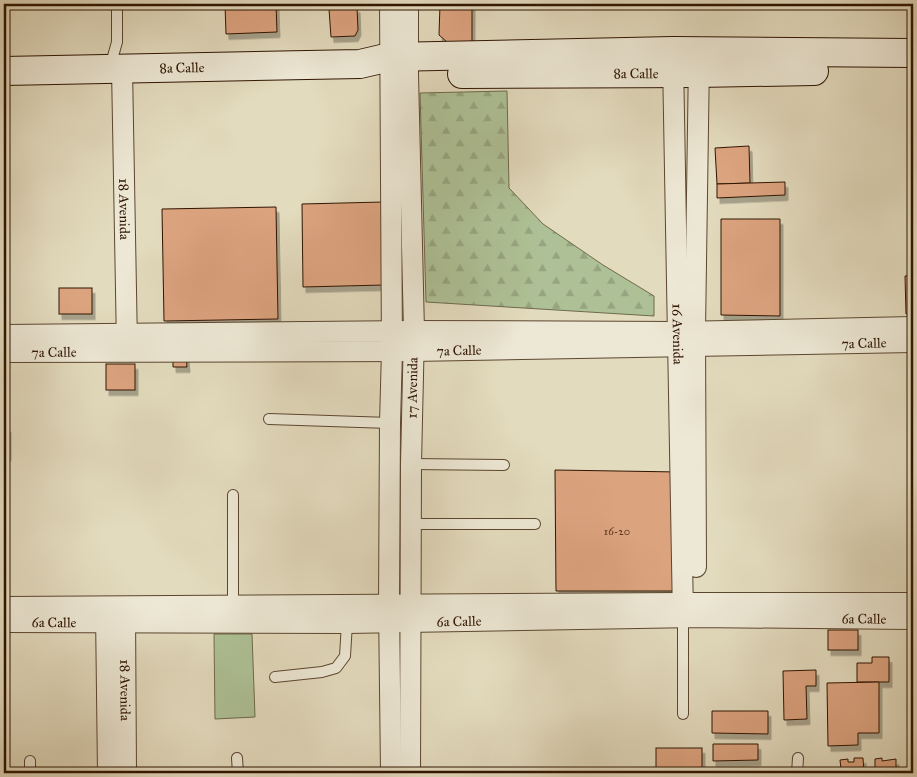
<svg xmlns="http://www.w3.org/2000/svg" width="917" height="777" font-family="'IM FELL Great Primer',serif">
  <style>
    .forest { fill: url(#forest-firs); stroke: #6e6a4c }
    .pitch { fill: #aec196; stroke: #6e6a4c }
    .building { fill: #dca37f; stroke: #2f1401; filter: url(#shadow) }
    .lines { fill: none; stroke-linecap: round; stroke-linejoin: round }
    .lane-casing { stroke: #5c4630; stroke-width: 12 }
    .street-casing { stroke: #5c4630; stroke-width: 22 }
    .secondary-casing { stroke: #2f1401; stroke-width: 30 }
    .lane { stroke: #ede8d5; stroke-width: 10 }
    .street { stroke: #ede8d5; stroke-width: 20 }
    .secondary { stroke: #ede8d5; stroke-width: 28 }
    .labels { text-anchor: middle; stroke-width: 4; stroke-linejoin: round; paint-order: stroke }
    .number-label { font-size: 11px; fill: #5a3820 }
    .street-label { font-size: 14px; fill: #2f1401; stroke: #ede8d5 }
  </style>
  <defs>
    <pattern id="forest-firs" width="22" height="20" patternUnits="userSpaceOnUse" patternTransform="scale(1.25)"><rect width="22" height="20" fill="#aec196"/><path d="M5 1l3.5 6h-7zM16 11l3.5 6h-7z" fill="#96a580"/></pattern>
    <filter id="shadow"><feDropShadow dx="3" dy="5.5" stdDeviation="0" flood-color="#0004"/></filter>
  </defs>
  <rect width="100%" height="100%" fill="#e3dbbe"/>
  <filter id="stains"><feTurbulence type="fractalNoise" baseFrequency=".004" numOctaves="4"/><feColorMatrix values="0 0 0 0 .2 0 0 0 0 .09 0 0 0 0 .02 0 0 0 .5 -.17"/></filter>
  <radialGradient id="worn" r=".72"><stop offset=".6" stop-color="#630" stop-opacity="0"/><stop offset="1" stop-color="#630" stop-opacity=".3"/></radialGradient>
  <!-- forest -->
  <path class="forest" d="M507 91 509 188 543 224 603 265 654 296V316L426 302 420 93Z"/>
  <!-- pitch -->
  <path class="pitch" d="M214 634H252L255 717 215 719Z"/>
  <!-- building -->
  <g class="building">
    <path d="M225 4H276L277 32 226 34Z"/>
    <path d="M440 4H472V43L447 42 439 35Z"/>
    <path d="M357 7 358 30 355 36 331 37 329 9Z"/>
    <path d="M749 146 750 183 717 184 715 148Z"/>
    <path d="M785 182V195L717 198V184Z"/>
    <path d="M383 202 384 285 303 287 302 204Z"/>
    <path d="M276 207 278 319 164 321 162 209Z"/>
    <path d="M721 219H780V316L721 315Z"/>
    <path d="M913 275V314H906L905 276Z"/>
    <rect x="59" y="288" width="33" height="26"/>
    <path d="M186 354 187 367H173V355Z"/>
    <rect x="106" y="364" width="29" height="26"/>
    <rect x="4" y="427" width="4" height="28"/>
    <path d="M555 470 679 472V591H556Z"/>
    <rect x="828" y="630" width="30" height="20"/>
    <path d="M872 657H889V682H857V663H872Z"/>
    <path d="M816 670V686H806L807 719 784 720 783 671Z"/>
    <path d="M879 682V733H858V745L828 746 827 683Z"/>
    <path d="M712 711H768V734L712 733Z"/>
    <path d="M713 744H758V760L713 761Z"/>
    <rect x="656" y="748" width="46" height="25"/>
    <path d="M854 758H863L864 773H838V770L841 769 840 760 848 759V762H854Z"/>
    <path d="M882 758V761L896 759V769H899V773H875V759Z"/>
  </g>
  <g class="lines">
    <!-- lane casing -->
    <g class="lane-casing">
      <g id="lane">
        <path d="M110 67 117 42V4"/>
        <path d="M269 419 390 423"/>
        <path d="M411 464 504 465"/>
        <path d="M233 495V608"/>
        <path d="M411 524H535"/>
        <path d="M275 677 322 672 336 668 345 656 347 623"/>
        <path d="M683 714V617"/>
        <path d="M237 758 238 773"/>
        <path d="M30 761V773"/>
        <path d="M797 773 798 758"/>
      </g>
    </g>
    <!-- street casing -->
    <g class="street-casing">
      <g id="street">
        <path d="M390 4 392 350 390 423 389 605 391 773"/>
        <path d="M408 4V74L414 331 411 464 410 773"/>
        <path id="s1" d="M673 60 683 616"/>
        <path id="s2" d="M122 68 127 346"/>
        <path d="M4 335 414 331 678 332 913 327"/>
        <path id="s3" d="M4 352 413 351 913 342"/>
        <path d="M696 567 695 331 699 59"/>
        <path d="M4 607 683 603H913"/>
        <path id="s4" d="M125 610 126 773"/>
        <path d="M106 612 108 773"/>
        <path id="s5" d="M4 622 347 623 696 617 913 619"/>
      </g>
    </g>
    <!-- secondary casing -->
    <g class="secondary-casing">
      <g id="secondary">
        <path id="s6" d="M4 71 360 64 390 57 673 51 913 53"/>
        <path id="s7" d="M462 74 698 73 814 71"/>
      </g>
    </g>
    <!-- lane -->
    <use href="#lane" class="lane"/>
    <!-- street -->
    <use href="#street" class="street"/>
    <!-- secondary -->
    <use href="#secondary" class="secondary"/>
  </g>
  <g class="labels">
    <!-- number labels -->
    <g class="number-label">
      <text x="617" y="535">16-20</text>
    </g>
    <!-- street labels -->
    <g class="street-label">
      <text dy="5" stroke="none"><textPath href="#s6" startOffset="178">8a Calle</textPath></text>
      <text dy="5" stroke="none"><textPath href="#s7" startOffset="174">8a Calle</textPath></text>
      <text dy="5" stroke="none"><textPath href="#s2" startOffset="141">18 Avenida</textPath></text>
      <text dy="5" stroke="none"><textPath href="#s1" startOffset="274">16 Avenida</textPath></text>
      <text dy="5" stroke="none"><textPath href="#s3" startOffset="860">7a Calle</textPath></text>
      <text dy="5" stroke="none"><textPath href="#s3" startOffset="455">7a Calle</textPath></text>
      <text dy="5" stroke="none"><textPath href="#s3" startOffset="50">7a Calle</textPath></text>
      <text transform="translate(412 388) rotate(-89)" y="5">17 Avenida</text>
      <text dy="5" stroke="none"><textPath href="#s5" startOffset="860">6a Calle</textPath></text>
      <text dy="5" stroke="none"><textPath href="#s5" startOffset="455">6a Calle</textPath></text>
      <text dy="5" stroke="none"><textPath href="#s5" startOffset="50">6a Calle</textPath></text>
      <text dy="5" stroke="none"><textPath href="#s4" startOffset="80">18 Avenida</textPath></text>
    </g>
  </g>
  <!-- margin -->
  <rect width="917" height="777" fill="none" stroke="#e3dbbe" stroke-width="20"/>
  <rect x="5" y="5" width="907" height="767" fill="none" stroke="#2f1401" stroke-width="2.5"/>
  <rect x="10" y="10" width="897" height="757" fill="none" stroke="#2f1401"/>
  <rect width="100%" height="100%" filter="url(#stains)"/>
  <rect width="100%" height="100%" fill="url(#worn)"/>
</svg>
